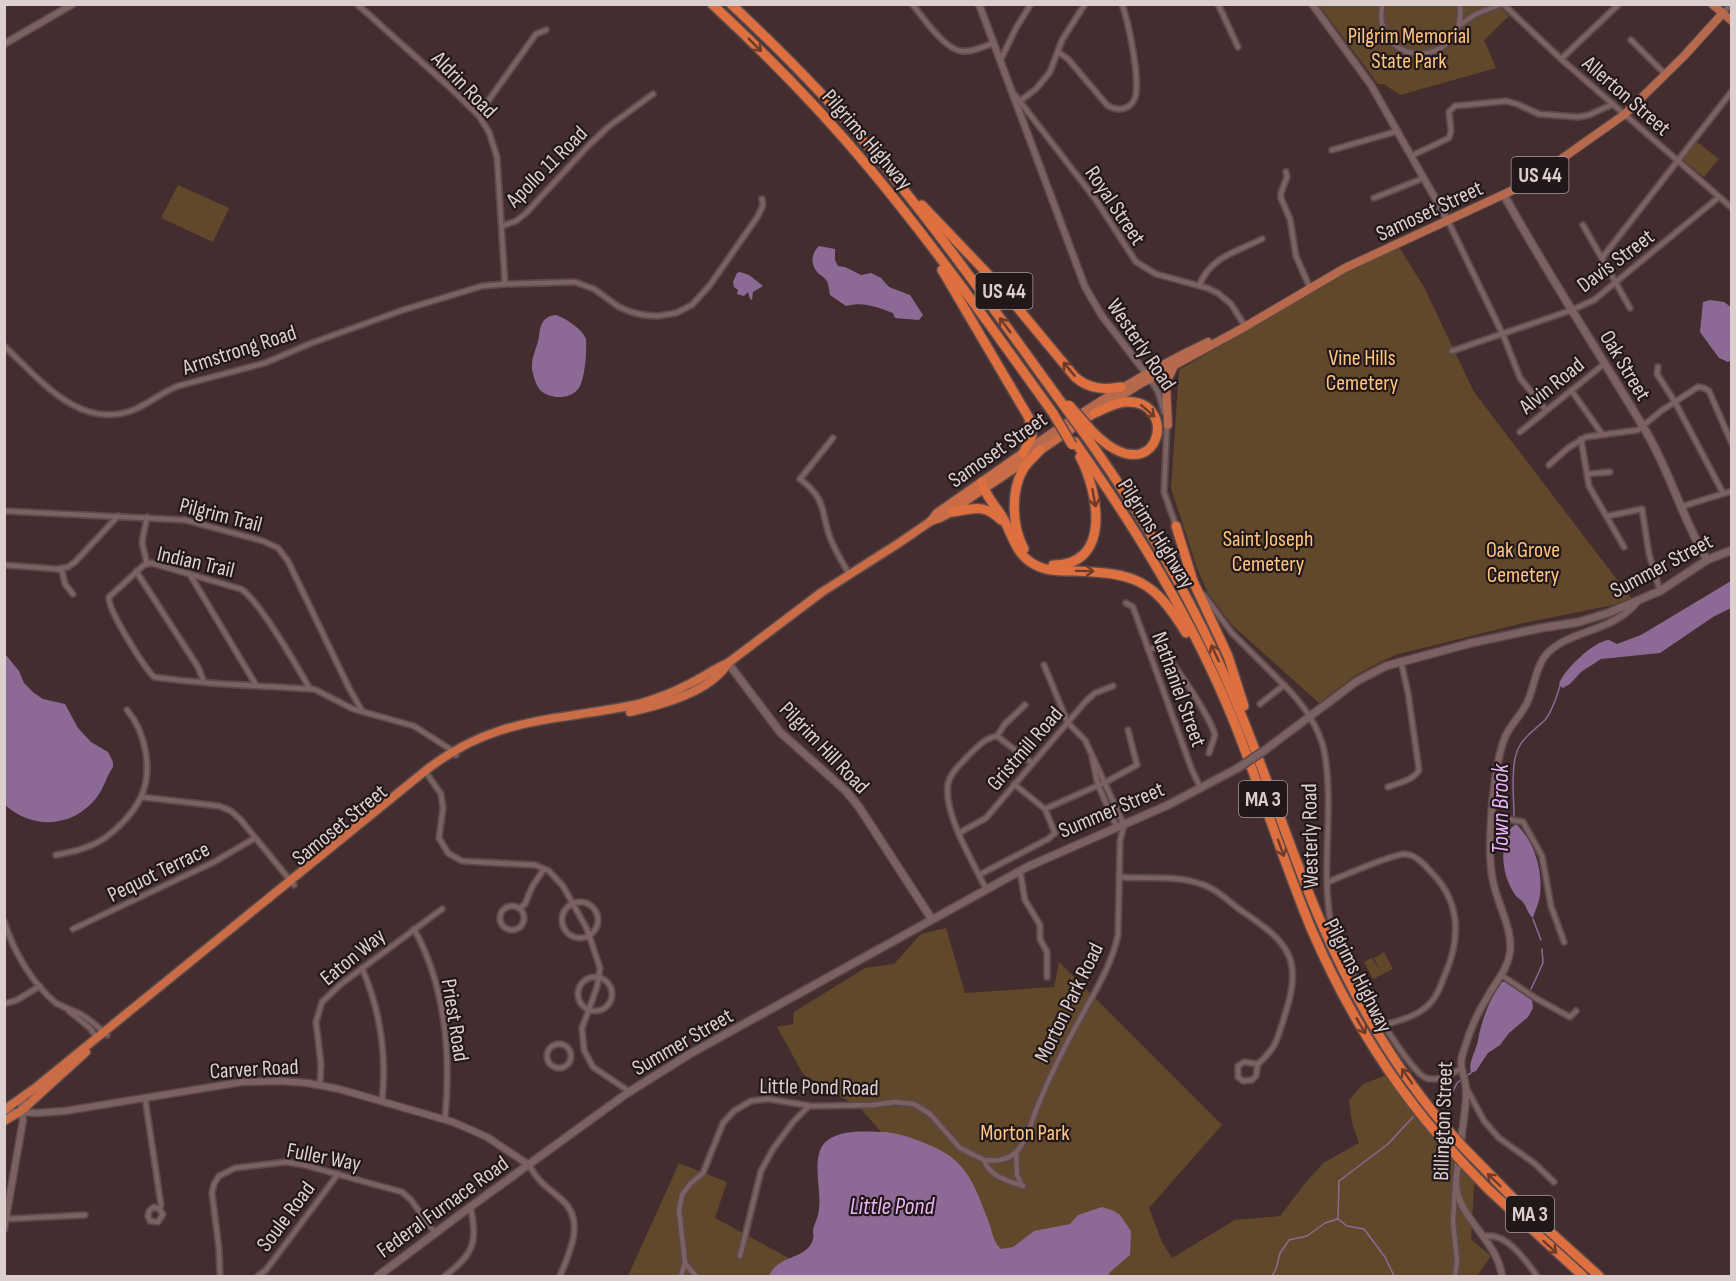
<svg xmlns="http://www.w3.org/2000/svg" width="1736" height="1281" font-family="'Sofia Sans Condensed',sans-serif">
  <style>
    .green { fill: #61482b }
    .water { fill: #8d6a96 }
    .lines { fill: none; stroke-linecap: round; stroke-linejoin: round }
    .stream { stroke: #8d6a96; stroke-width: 1.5 }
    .minor-casing { stroke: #5c494a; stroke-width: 8 }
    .tertiary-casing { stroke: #5c494a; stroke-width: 9 }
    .secondary-casing { stroke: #5c494a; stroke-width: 10 }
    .primary-casing { stroke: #5c494a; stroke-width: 10 }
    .trunk-casing { stroke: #5c494a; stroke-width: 11 }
    .motorway-casing { stroke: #5c494a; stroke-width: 12 }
    .minor { stroke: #7b6162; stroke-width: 4.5 }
    .tertiary { stroke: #7b6162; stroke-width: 6 }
    .secondary { stroke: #7b6162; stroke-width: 7 }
    .primary { stroke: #b6694d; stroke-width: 8 }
    .trunk { stroke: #ca6c46; stroke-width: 8 }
    .motorway { stroke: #de6f3f; stroke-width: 9 }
    .secondary-bridge-casing { stroke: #5c494a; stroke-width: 10; stroke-linecap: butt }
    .motorway-bridge-casing { stroke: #5c494a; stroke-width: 12; stroke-linecap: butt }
    .secondary-bridge { stroke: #7b6162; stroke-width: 7 }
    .motorway-bridge { stroke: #de6f3f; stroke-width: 9 }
    .oneway { stroke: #6e3b28 }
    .labels { text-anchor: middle; stroke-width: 4.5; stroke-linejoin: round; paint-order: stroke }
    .shield { fill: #231819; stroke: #a69898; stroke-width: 1.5 }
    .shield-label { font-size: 21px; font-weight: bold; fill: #decfcf }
    .park-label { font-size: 22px; fill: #ffc682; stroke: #231819 }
    .street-label { font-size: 22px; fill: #decfcf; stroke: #231819 }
    .water-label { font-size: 24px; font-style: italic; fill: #eab4f6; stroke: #231819 }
  </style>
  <rect width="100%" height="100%" fill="#432d2e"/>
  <!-- green -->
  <g class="green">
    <path d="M1319 5H1498L1509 16 1484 40 1496 68 1400 95 1384 84H1378Z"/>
    <path d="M1697 142 1719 159 1704 177 1683 160Z"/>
    <path d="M178 185 229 208 213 242 161 218Z"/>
    <path d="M1399 247 1424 287 1474 392 1631 598 1613 605 1519 624 1395 655 1372 666 1353 677 1319 703 1232 625 1208 593 1197 568 1171 488 1179 370 1343 274Z"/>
    <path d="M946 928 965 993 1054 987 1059 962 1222 1125 1149 1208 1162 1242 1172 1258 1235 1220 1280 1216 1303 1186 1323 1163 1359 1143 1352 1123 1349 1100 1363 1084 1389 1074 1475 1171 1471 1239 1491 1256 1477 1276H628L679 1163 727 1182 715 1218 800 1264 882 1133 860 1108 803 1074 777 1027 793 1024 794 1012 865 968 894 964 921 934Z"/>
    <path d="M1384 952 1393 969 1373 979 1364 962 1372 958 1380 971 1374 958Z"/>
  </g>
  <!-- water -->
  <g class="water">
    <path d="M819 246 835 249V260L838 266 845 267 861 275 871 273 881 278 889 287 910 295 923 315 919 320 895 318 893 313C877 307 863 301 846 306L830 295C829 290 829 284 826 280 824 277 821 276 818 273 810 265 811 253 819 246Z"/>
    <path d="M740 272 749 275 763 286 753 292 752 300 750 299 748 292 744 296 737 294 738 290 734 287 733 282 737 273Z"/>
    <path d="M1710 300 1724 302 1731 307V360L1728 362 1719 358 1700 332 1703 302Z"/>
    <path d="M556 315C567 319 582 329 586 339 587 350 585 382 578 389 570 400 549 399 540 390 536 385 533 375 532 369 531 357 537 348 539 337 540 325 543 316 556 315Z"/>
    <path d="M1731 581V608L1713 617 1660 653 1601 659 1581 672 1570 684 1563 688 1559 685C1561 672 1595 640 1609 640L1617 644 1641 635Z"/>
    <path d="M5 654 19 671 24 683 34 693 43 699 65 704 78 728 91 742 108 752 113 762V767C106 777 104 788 97 797 73 828 33 830 5 805Z"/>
    <path d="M1516 824C1534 841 1543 870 1540 895 1539 903 1535 911 1533 918 1528 914 1527 908 1523 902 1521 900 1518 898 1516 896 1502 877 1501 854 1506 832Z"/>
    <path d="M1502 982H1506L1532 1000 1533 1008 1528 1017 1509 1033 1500 1045 1488 1053 1476 1071 1471 1073C1468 1061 1476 1052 1478 1040 1482 1019 1489 1000 1502 982Z"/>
    <path d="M887 1132C901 1134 913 1138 927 1144 967 1160 973 1182 988 1220 992 1230 993 1242 1001 1249L1013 1247 1034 1231 1070 1224 1078 1215 1102 1207 1114 1211 1120 1215 1131 1231 1130 1255 1110 1272 1108 1276H769C778 1254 808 1260 813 1239 814 1236 813 1233 813 1230 815 1222 819 1216 819 1208 822 1187 808 1150 831 1138 847 1129 869 1132 887 1132Z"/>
  </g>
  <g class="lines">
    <!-- stream -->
    <g class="stream">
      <path d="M1514 817C1514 799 1510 763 1519 747 1525 735 1536 729 1545 720 1553 710 1556 698 1560 686"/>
      <path d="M1533 919 1541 940"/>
      <path d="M1531 989 1543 963 1542 949"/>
      <path d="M1466 1076 1471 1073"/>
      <path d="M1436 1101 1449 1099 1457 1083 1462 1079"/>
      <path d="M1338 1219 1347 1226 1364 1229 1385 1257 1394 1276"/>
      <path d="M1272 1276 1276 1269 1280 1253 1289 1240 1307 1236 1325 1223 1338 1219 1339 1181 1388 1144 1413 1117"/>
    </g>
    <!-- minor casing -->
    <g class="minor-casing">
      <g id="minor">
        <path d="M357 4 446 84 479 116 489 132 497 157 505 284"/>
        <path d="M912 4C923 17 944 49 961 51 972 53 984 46 994 43"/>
        <path d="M1218 4 1238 47"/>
        <path d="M1382 4C1382 10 1380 17 1382 23 1391 70 1467 62 1460 4"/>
        <path d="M1503 4 1561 59 1732 208"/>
        <path d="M1723 13 1731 4"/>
        <path d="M1460 25 1476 14 1502 4"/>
        <path d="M1631 40 1665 74"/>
        <path d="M1058 52 1068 59 1107 105C1113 109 1119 110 1125 108 1131 106 1135 100 1136 94 1139 74 1129 24 1122 4"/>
        <path d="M1561 59 1619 4"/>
        <path d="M1000 61 1016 28 1031 4"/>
        <path d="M1015 95 1096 200 1136 262 1156 274 1207 288 1218 293 1231 304 1245 326"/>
        <path d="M1020 101 1036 89 1050 72 1062 40 1085 4"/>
        <path d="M478 115 536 34 546 30"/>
        <path d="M1332 150 1398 131"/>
        <path d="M1411 156 1449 138 1451 131 1449 112 1455 106 1506 101 1517 104 1539 114 1578 117 1589 115 1613 104"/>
        <path d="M1286 172 1287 177 1281 193V198L1290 219 1296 256 1310 288"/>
        <path d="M1374 198 1424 178"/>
        <path d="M1448 221 1504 337 1520 378 1546 410"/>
        <path d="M1583 225 1630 308"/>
        <path d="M502 226 516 221 526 213 587 147 608 127 653 94"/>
        <path d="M1602 258 1732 91"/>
        <path d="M1199 286C1210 257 1236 252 1262 239"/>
        <path d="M4 346C39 378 79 431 133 410 149 404 162 392 178 386L265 363 309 344 403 310 482 286 505 284 575 282 594 289 619 307 631 312 644 315 658 316 676 313 692 305 710 285 758 216 763 205 762 199"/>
        <path d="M1452 351 1572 310 1594 300 1719 197"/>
        <path d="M1658 367 1657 374 1675 402 1723 493"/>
        <path d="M1150 379 1158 392 1164 412"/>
        <path d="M1571 390 1602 434"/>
        <path d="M1167 423 1164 492 1176 526"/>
        <path d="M1520 432 1604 364"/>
        <path d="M833 438 800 479C828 500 820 512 831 540 836 552 843 563 849 574"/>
        <path d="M1581 439 1589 486 1624 547"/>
        <path d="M1549 465 1568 448 1586 437 1638 430 1661 411 1698 387 1704 388 1709 391 1732 444"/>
        <path d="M1587 474 1610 472"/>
        <path d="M1680 507 1732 491"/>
        <path d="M4 511 185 520 263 541 278 548 288 561 349 688 362 711"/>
        <path d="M1608 516 1642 509 1649 554 1660 591"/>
        <path d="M147 564 142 542 147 517"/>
        <path d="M4 565 57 569 62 571 65 584 73 594"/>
        <path d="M57 569 68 567 75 562 118 516"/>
        <path d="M136 571 198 667 204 682"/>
        <path d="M189 573 256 685"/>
        <path d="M1204 595 1232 633 1284 685"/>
        <path d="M1126 603 1133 607 1192 770 1201 789"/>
        <path d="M1148 649 1159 648C1173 660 1210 717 1215 735L1209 753"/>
        <path d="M310 689C298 668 259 600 241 589L151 563 144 565 109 597C107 609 144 667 154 677 205 685 258 685 310 689H314L353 709 414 726 453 751 456 755"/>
        <path d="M1260 704 1284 685C1302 703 1318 724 1324 750 1335 807 1320 867 1331 924 1335 947 1407 1071 1426 1078 1438 1082 1450 1074 1461 1069"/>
        <path d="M997 736 1005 724 1025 705"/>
        <path d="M1092 757 1098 785 1117 828"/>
        <path d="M425 771 441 794 443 808 439 838 448 853 462 861 535 865 549 871 563 886 587 929 600 968 597 987 582 1028 584 1050 593 1067 630 1092"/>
        <path d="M1388 787C1398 783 1414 780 1419 770L1408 693 1401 661"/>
        <path d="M141 797 219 806 231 811 240 819 294 885"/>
        <path d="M1045 809 1106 782 1137 765 1128 730"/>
        <path d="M1492 816 1523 822 1542 856 1551 906 1564 942"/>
        <path d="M959 833 986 818 1086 701 1095 693 1113 686"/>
        <path d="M56 855C71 852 86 849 100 841 115 832 133 814 141 797 153 771 146 732 127 710"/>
        <path d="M1020 871 1025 900 1040 925V939L1047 952V977"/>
        <path d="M979 875 1048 839 1055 833 1045 809 1014 784"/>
        <path d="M1119 877C1145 879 1176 875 1201 884 1215 888 1227 900 1239 909 1289 943 1304 957 1284 1018 1277 1040 1276 1048 1258 1064L1244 1062 1238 1066V1077L1243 1081 1252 1080 1256 1076 1258 1064"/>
        <path d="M1328 882C1343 876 1392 854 1405 854 1416 855 1424 864 1431 872 1461 902 1461 939 1444 977 1441 985 1438 994 1432 1001 1420 1016 1401 1020 1384 1025"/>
        <path d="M986 889C973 862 943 813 948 784 950 773 960 765 967 757 976 748 985 738 997 736L1032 763"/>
        <circle cx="580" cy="920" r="18"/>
        <circle cx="512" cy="918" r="12"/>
        <path d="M520 908 525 904 532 887 544 869"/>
        <path d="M4 921C13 950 32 984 56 1003 64 1008 73 1010 82 1015 91 1020 99 1028 107 1035"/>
        <path d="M73 929 214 862 255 838"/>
        <path d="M414 929C446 987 451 1055 445 1119"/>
        <path d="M362 968C380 1010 387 1055 382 1101"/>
        <path d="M1501 975 1537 999 1570 1017 1576 1011"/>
        <circle cx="595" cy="994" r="17"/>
        <path d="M4 1004 17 1000 40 986"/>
        <path d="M69 1011 90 1028 97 1038"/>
        <circle cx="559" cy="1056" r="12"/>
        <path d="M320 1085 321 1064 316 1022 322 1002 341 984 442 909"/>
        <path d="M1467 1089 1484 1121 1499 1138 1534 1163 1554 1182"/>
        <path d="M145 1098 161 1205 159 1209 163 1214 158 1222 150 1221 148 1216 149 1211 154 1207 159 1209"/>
        <path d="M1016 1152 1017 1175 1021 1184"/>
        <path d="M984 1160C995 1161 1006 1161 1015 1153 1028 1141 1032 1118 1039 1103 1051 1073 1066 1044 1082 1015 1096 990 1112 964 1118 935L1120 841 1124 825 1085 740 1068 723 1044 665"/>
        <path d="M529 1165C539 1183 546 1186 561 1199 586 1220 570 1251 560 1276"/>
        <path d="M6 1219 85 1215"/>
        <path d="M1484 1236C1507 1232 1526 1261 1537 1276"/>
        <path d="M740 1256 761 1171 773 1149 793 1122 809 1106"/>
        <path d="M685 1263 696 1276"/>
        <path d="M220 1276 219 1249 212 1193 214 1184 219 1176 235 1168 286 1162 304 1165 402 1192 411 1200 435 1233"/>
        <path d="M258 1276 266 1270 338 1174"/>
        <path d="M445 1276C473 1254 479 1243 470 1206"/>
        <path d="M681 1276 685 1263 679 1210 682 1195 690 1184 703 1173 723 1123 734 1111 751 1101 768 1099 811 1106 873 1105 894 1102 914 1104 930 1114 960 1148 984 1160C990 1177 1008 1181 1023 1186"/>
        <path d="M1455 1276 1457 1261 1453 1222 1455 1187"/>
      </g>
    </g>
    <!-- tertiary casing -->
    <g class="tertiary-casing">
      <g id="tertiary">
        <path d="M979 4 1085 287 1102 316 1148 376"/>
        <path d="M1312 4 1371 85 1448 221"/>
        <path d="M4 44 73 4"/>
        <path d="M4 1111 37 1113 65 1111 242 1082 280 1081 308 1083 339 1089 453 1122 487 1137 529 1165"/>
        <path d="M1461 1144C1462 1126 1467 1107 1466 1089 1465 1072 1457 1069 1464 1050 1469 1032 1478 1012 1488 996 1496 981 1508 969 1510 952 1513 928 1497 904 1493 881 1486 850 1493 767 1505 737 1511 724 1521 715 1527 703 1534 688 1535 669 1545 656 1567 629 1611 634 1637 602"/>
        <path d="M1459 1157C1458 1166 1456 1176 1456 1185 1459 1219 1497 1240 1502 1276"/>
        <path d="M4 1229 23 1120 21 1105 24 1097"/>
      </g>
    </g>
    <!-- secondary casing -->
    <g class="secondary-casing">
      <g id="secondary">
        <path d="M1504 195C1549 277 1601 355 1648 435 1671 475 1683 520 1707 560"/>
        <path d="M728 663 780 732 846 791 859 807 931 918"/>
        <path d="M1265 750 1357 681 1386 666 1471 643 1541 628 1579 622 1608 613 1660 591 1707 560 1732 550"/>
        <path d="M378 1276 466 1210 626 1094 688 1055 1027 867 1168 805 1238 768"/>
      </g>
    </g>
    <!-- primary casing -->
    <g class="primary-casing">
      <g id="primary">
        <path d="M1712 4 1732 21"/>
        <path d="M1107 405 1140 384 1241 329 1345 268 1526 184 1625 114 1684 56 1723 13"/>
        <path d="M1168 425 1166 383 1173 368"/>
        <path d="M1023 453C1083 411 1142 373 1208 342"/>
      </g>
    </g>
    <!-- trunk casing -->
    <g class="trunk-casing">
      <g id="trunk">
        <path d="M931 521C951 516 962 502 979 492 1018 467 1056 439 1095 413"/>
        <path d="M630 712C661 705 711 692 728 663"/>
        <path d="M4 1110 35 1088 425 771C496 715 555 722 638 704 656 699 674 692 691 683 704 677 715 668 728 663L822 592 899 543 931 521 937 513 1023 453"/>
        <path d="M4 1121 21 1111 86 1052"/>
      </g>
    </g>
    <!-- motorway casing -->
    <g class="motorway-casing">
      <g id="motorway">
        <path d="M712 4C768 56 821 110 870 169 935 247 994 331 1053 413"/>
        <path d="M731 4C779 49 825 95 867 145 937 228 1000 318 1064 406"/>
        <path d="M922 205 1002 289 1075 377C1089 389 1104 390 1121 387"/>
        <path d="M942 270 1029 418 1032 436 1023 453"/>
        <path d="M1091 430C1158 500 1183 398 1125 402 1114 403 1104 409 1095 413"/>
        <path d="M1086 436C1145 519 1196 605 1235 700 1266 772 1289 848 1320 920 1354 999 1398 1075 1456 1139"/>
        <path d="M1075 442C1136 529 1192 619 1232 717 1261 788 1283 862 1313 933 1348 1013 1395 1089 1454 1153"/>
        <path d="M982 482C985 496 996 506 1003 518 1011 532 1015 551 1029 561 1042 571 1057 571 1073 571 1135 573 1153 579 1186 633"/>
        <path d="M953 512C974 509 983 503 1001 520"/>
        <path d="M1176 526 1193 581 1228 656 1244 706"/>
        <path d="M1024 549C1012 526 1010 491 1024 468 1028 462 1035 456 1040 450"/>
        <path d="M1053 565C1113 565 1098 491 1080 457"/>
        <path d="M1464 1148 1513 1198 1599 1276"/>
        <path d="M1463 1163 1488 1189 1583 1276"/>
      </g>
    </g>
    <!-- minor -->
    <use href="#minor" class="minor"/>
    <!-- tertiary -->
    <use href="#tertiary" class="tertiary"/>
    <!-- secondary -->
    <use href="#secondary" class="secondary"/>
    <!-- primary -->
    <use href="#primary" class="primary"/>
    <!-- trunk -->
    <use href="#trunk" class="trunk"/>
    <!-- motorway -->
    <use href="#motorway" class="motorway"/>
    <!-- secondary-bridge casing -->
    <g class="secondary-bridge-casing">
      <path id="secondary-bridge" d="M1238 768 1265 750"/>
    </g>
    <!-- motorway-bridge casing -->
    <g class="motorway-bridge-casing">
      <g id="motorway-bridge">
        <path d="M1069 405 1091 430"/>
        <path d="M1064 406 1086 436"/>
        <path d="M1053 413 1072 445"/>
        <path d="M1456 1139 1464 1148"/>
        <path d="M1454 1153 1463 1163"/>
      </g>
    </g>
    <!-- secondary-bridge -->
    <use href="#secondary-bridge" class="secondary-bridge"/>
    <!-- motorway-bridge -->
    <use href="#motorway-bridge" class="motorway-bridge"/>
  </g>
  <!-- one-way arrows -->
  <defs><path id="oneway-shaft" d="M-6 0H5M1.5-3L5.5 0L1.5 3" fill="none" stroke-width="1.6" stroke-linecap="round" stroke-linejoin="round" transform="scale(1.5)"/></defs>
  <g class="oneway">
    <use href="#oneway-shaft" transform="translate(755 45) rotate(45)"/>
    <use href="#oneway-shaft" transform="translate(1005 325) rotate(-126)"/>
    <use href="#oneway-shaft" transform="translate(1069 369) rotate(-130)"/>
    <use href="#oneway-shaft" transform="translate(1148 411) rotate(41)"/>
    <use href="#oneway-shaft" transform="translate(1094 498) rotate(80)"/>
    <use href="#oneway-shaft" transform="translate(1085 571) rotate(1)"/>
    <use href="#oneway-shaft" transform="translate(1215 653) rotate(-115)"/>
    <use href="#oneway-shaft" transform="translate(1281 848) rotate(70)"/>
    <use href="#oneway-shaft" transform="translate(1361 1026) rotate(60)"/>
    <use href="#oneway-shaft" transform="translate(1407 1076) rotate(-125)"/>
    <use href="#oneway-shaft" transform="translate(1494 1180) rotate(-136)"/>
    <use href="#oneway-shaft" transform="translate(1550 1247) rotate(42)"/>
  </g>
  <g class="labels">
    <!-- shield labels -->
    <g class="shield">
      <rect x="1511.5" y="157" width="57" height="36" rx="4.5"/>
      <rect x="975.5" y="273" width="57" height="36" rx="4.5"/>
      <rect x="1239" y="781" width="48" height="36" rx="4.5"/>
      <rect x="1506" y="1196" width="48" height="36" rx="4.5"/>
    </g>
    <g class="shield-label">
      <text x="1540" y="182">US 44</text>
      <text x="1004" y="298">US 44</text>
      <text x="1263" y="806">MA 3</text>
      <text x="1530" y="1221">MA 3</text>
    </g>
    <!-- park labels -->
    <g class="park-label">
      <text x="1409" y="43">Pilgrim Memorial<tspan x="1409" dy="25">State Park</tspan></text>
      <text x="1362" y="365">Vine Hills<tspan x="1362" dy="25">Cemetery</tspan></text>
      <text x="1268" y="546">Saint Joseph<tspan x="1268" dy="25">Cemetery</tspan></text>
      <text x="1523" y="557">Oak Grove<tspan x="1523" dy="25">Cemetery</tspan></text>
      <text x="1025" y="1140">Morton Park</text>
    </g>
    <!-- street labels -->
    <g class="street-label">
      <text transform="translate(465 84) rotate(46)" y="8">Aldrin Road</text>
      <text transform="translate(1627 95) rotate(41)" y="8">Allerton Street</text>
      <text transform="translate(868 139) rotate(49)" y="8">Pilgrims Highway</text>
      <text transform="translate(546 166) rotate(-45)" y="8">Apollo 11 Road</text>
      <text transform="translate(1116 205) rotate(56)" y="8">Royal Street</text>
      <text transform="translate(1429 210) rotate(-25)" y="8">Samoset Street</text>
      <text transform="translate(1615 260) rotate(-37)" y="8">Davis Street</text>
      <text transform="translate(1142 344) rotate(56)" y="8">Westerly Road</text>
      <text transform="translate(239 349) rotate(-18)" y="8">Armstrong Road</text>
      <text transform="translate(1626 365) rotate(59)" y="8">Oak Street</text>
      <text transform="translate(1551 385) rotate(-39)" y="8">Alvin Road</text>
      <text transform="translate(997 449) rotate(-35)" y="8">Samoset Street</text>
      <text transform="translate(221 514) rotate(14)" y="8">Pilgrim Trail</text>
      <text transform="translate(1157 533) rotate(58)" y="8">Pilgrims Highway</text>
      <text transform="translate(196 561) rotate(13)" y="8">Indian Trail</text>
      <text transform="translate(1661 565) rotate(-28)" y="8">Summer Street</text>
      <text transform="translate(1180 689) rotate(70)" y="8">Nathaniel Street</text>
      <text transform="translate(825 747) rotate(46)" y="8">Pilgrim Hill Road</text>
      <text transform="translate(1024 748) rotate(-49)" y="8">Gristmill Road</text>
      <text transform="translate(1111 809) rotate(-23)" y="8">Summer Street</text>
      <text transform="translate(339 824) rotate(-39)" y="8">Samoset Street</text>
      <text transform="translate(1309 836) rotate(-91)" y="8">Westerly Road</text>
      <text transform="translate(158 871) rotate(-26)" y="8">Pequot Terrace</text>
      <text transform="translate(352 956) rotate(-39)" y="8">Eaton Way</text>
      <text transform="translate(1359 975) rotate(63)" y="8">Pilgrims Highway</text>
      <text transform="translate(1068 1002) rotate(-64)" y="8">Morton Park Road</text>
      <text transform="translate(456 1020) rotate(81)" y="8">Priest Road</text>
      <text transform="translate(682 1041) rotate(-30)" y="8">Summer Street</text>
      <text transform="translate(254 1068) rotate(-3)" y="8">Carver Road</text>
      <text transform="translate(819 1086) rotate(1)" y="8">Little Pond Road</text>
      <text transform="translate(1442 1121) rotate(-88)" y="8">Billington Street</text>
      <text transform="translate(324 1156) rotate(11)" y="8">Fuller Way</text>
      <text transform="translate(442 1206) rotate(-36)" y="8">Federal Furnace Road</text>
      <text transform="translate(285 1216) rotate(-53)" y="8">Soule Road</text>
    </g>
    <!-- water labels -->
    <g class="water-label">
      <text transform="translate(1500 809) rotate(-90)" y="8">Town Brook</text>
      <text x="892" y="1214">Little Pond</text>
    </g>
  </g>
  <!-- border -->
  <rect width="1736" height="1281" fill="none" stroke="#decfcf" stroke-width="12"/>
</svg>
